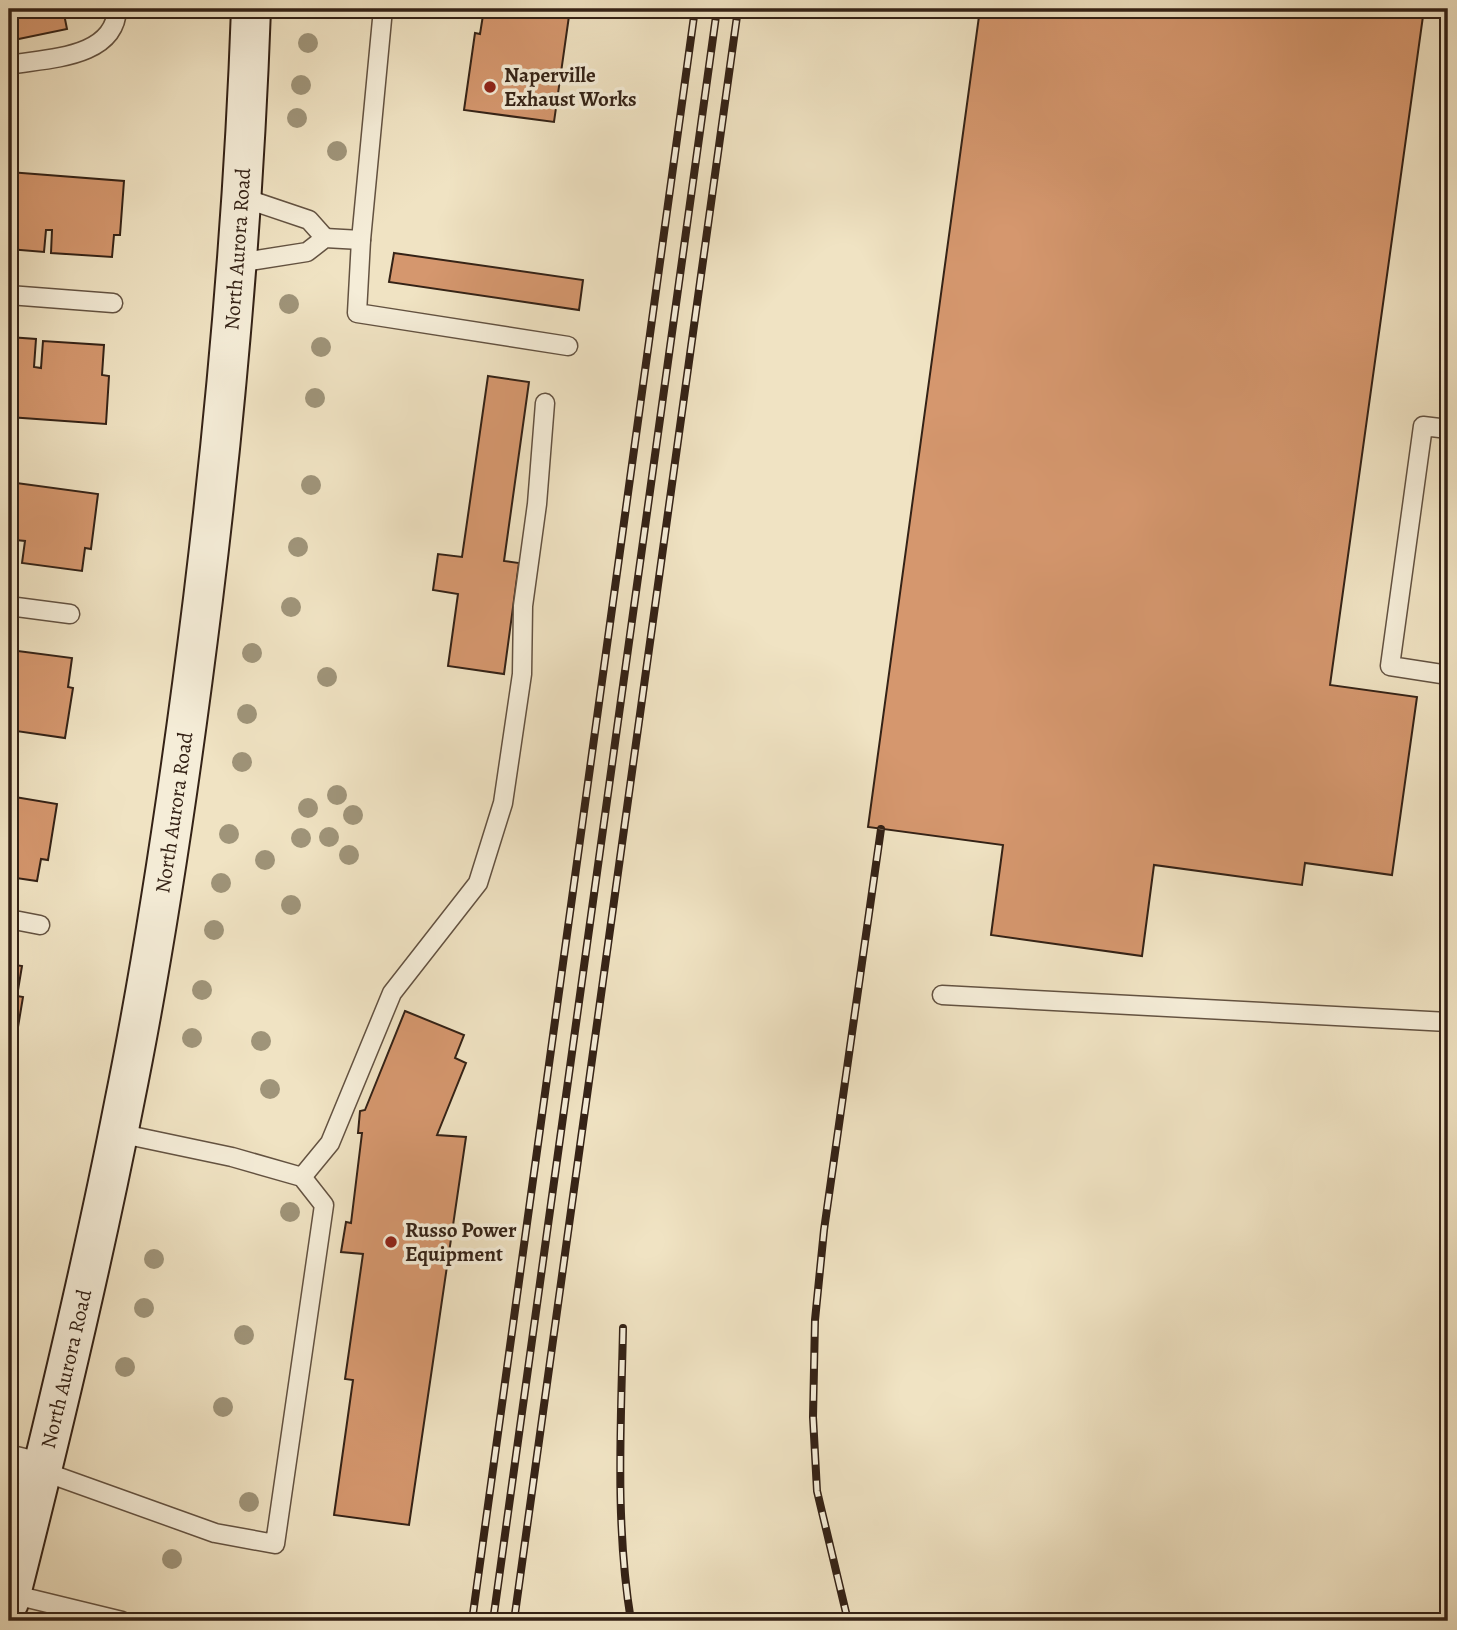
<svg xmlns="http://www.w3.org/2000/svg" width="1457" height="1630" font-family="Alegreya,serif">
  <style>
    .building { fill: #d5976e; stroke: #342216; stroke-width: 2 }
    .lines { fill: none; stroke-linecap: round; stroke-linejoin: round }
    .service-casing { stroke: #635241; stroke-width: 21 }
    .minor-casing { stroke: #635241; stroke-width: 38 }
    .secondary-casing { stroke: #342216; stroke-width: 42 }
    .service { stroke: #f5edd8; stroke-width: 18 }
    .minor { stroke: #f5edd8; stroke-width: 35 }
    .secondary { stroke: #f5edd8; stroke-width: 38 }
    .rail-casing { stroke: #342216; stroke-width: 8 }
    .rail { stroke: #f5edd8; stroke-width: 5; stroke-dasharray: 16; stroke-linecap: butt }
    .tree { fill: #9f9479 }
    .poi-dot { fill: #8f2418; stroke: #f5edd8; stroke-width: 2.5 }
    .labels { text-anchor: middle; stroke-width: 7; stroke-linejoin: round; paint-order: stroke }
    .poi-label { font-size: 21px; font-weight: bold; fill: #342216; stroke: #f5edd8; text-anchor: start }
    .street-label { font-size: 21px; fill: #342216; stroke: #f5edd8 }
  </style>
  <rect width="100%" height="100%" fill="#f0e3c3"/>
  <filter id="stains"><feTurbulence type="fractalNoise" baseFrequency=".00286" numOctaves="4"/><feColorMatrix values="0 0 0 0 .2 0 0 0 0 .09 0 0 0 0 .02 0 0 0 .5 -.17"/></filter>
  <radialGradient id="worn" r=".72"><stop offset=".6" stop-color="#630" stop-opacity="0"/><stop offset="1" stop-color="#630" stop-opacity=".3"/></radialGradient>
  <!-- building -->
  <g class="building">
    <path d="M9 9H63L67 29 9 41Z"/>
    <path d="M484 9H570L554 122 464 110 475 33 480 34Z"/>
    <path d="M980 9H1424L1330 685 1417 697 1392 875 1305 863 1302 885 1154 865 1142 956 991 935 1003 845 868 827Z"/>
    <path d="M9 172 124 181 120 235H114L112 257 51 253 52 230H46L44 252 9 249Z"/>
    <path d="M394 253 583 280 579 310 389 282Z"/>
    <path d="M9 337 36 339 34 367 41 368 43 341 104 345 102 375 109 376 106 424 9 417Z"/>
    <path d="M488 376 529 382 504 561 519 563 504 674 448 666 458 594 433 590 438 554 462 557Z"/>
    <path d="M9 482 98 494 91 549 85 548 82 571 22 563 25 541 16 540 13 562H9Z"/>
    <path d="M10 650 72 658 68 687 73 688 65 738 9 730Z"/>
    <path d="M9 796 57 804 48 860 41 859 37 881 9 877Z"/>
    <path d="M9 964 22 966 17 996 23 997 15 1045 9 1044Z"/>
    <path d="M405 1011 464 1035 455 1058 466 1063 437 1135 466 1137 409 1525 334 1515 353 1380 345 1379 363 1254 341 1252 346 1222 351 1223 362 1133H358L360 1111 365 1110Z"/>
  </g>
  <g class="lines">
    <!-- service casing -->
    <g class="service-casing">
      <g id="service">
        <path d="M383 9 361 240 357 313 568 346"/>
        <path d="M9 65C46 58 115 59 117 9"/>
        <path d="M241 197 309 220 325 238"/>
        <path d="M237 263 307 252 325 238 361 240"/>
        <path d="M9 295 113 303"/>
        <path d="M1448 429 1423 426 1390 666 1448 675"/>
        <path d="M9 606 70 614"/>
        <path d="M9 919 40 925"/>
        <path d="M942 995 1448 1022"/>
        <path d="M302 1177 330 1143 392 993 478 883 503 803 522 674 523 606 537 504 545 403"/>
        <path d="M42 1471 215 1533 275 1544 324 1205 302 1177 232 1157 118 1133"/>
        <path d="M11 1594 122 1621"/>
      </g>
    </g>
    <!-- minor casing -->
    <g class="minor-casing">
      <path id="minor" d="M9 1463 42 1471"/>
    </g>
    <!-- secondary casing -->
    <g class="secondary-casing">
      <g id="secondary">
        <path id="s1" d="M9 1602C51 1437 91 1272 124 1104 158 937 182 768 203 599 227 403 244 206 251 9"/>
      </g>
    </g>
    <!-- service -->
    <use href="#service" class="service"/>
    <!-- minor -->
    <use href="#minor" class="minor"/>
    <!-- secondary -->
    <use href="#secondary" class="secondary"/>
    <!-- rail casing -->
    <g class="rail-casing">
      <g id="rail">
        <path d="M623 1328C621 1426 615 1524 631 1621"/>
        <path d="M472 1621 695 9"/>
        <path d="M493 1621 717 9"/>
        <path d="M514 1621 738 9"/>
        <path d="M848 1621 817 1491 813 1417 815 1320 824 1230 881 829"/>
      </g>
    </g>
    <!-- rail -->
    <use href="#rail" class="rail"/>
  </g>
  <!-- trees -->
  <g class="tree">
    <circle cx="308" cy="43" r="10"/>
    <circle cx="301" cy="85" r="10"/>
    <circle cx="297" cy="118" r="10"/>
    <circle cx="337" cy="151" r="10"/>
    <circle cx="289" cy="304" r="10"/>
    <circle cx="321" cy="347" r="10"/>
    <circle cx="315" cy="398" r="10"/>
    <circle cx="311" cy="485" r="10"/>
    <circle cx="298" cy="547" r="10"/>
    <circle cx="291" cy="607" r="10"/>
    <circle cx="252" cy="653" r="10"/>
    <circle cx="327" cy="677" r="10"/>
    <circle cx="247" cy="714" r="10"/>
    <circle cx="242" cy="762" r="10"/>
    <circle cx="337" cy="795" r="10"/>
    <circle cx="308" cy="808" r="10"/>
    <circle cx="353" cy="815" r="10"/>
    <circle cx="229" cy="834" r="10"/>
    <circle cx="329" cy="837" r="10"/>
    <circle cx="301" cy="838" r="10"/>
    <circle cx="349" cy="855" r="10"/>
    <circle cx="265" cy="860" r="10"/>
    <circle cx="221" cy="883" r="10"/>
    <circle cx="291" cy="905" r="10"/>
    <circle cx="214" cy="930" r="10"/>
    <circle cx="202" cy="990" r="10"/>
    <circle cx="192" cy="1038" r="10"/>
    <circle cx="261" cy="1041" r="10"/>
    <circle cx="270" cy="1089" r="10"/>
    <circle cx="290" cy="1212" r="10"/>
    <circle cx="154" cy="1259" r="10"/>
    <circle cx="144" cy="1308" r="10"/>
    <circle cx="244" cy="1335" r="10"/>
    <circle cx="125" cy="1367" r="10"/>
    <circle cx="223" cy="1407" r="10"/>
    <circle cx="249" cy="1502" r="10"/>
    <circle cx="172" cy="1559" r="10"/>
  </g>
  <!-- markers -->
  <g class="poi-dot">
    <circle cx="490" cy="87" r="7"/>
    <circle cx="391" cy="1242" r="7"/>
  </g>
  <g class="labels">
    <!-- poi labels -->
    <g class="poi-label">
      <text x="504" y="82">Naperville<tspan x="504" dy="24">Exhaust Works</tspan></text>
      <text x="405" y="1237">Russo Power<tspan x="405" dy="24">Equipment</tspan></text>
    </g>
    <!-- street labels -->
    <g class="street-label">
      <text dy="7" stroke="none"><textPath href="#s1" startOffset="1374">North Aurora Road</textPath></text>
      <text dy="7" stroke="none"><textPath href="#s1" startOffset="807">North Aurora Road</textPath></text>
      <text dy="7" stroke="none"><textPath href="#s1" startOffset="240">North Aurora Road</textPath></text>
    </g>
  </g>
  <!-- margin -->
  <rect width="1457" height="1630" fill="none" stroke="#f0e3c3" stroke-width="35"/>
  <rect x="10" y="10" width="1436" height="1609" fill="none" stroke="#342216" stroke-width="3.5"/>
  <rect x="18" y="18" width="1422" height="1595" fill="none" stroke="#342216" stroke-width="2"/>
  <rect width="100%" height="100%" filter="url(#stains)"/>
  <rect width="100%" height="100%" fill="url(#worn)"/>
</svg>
